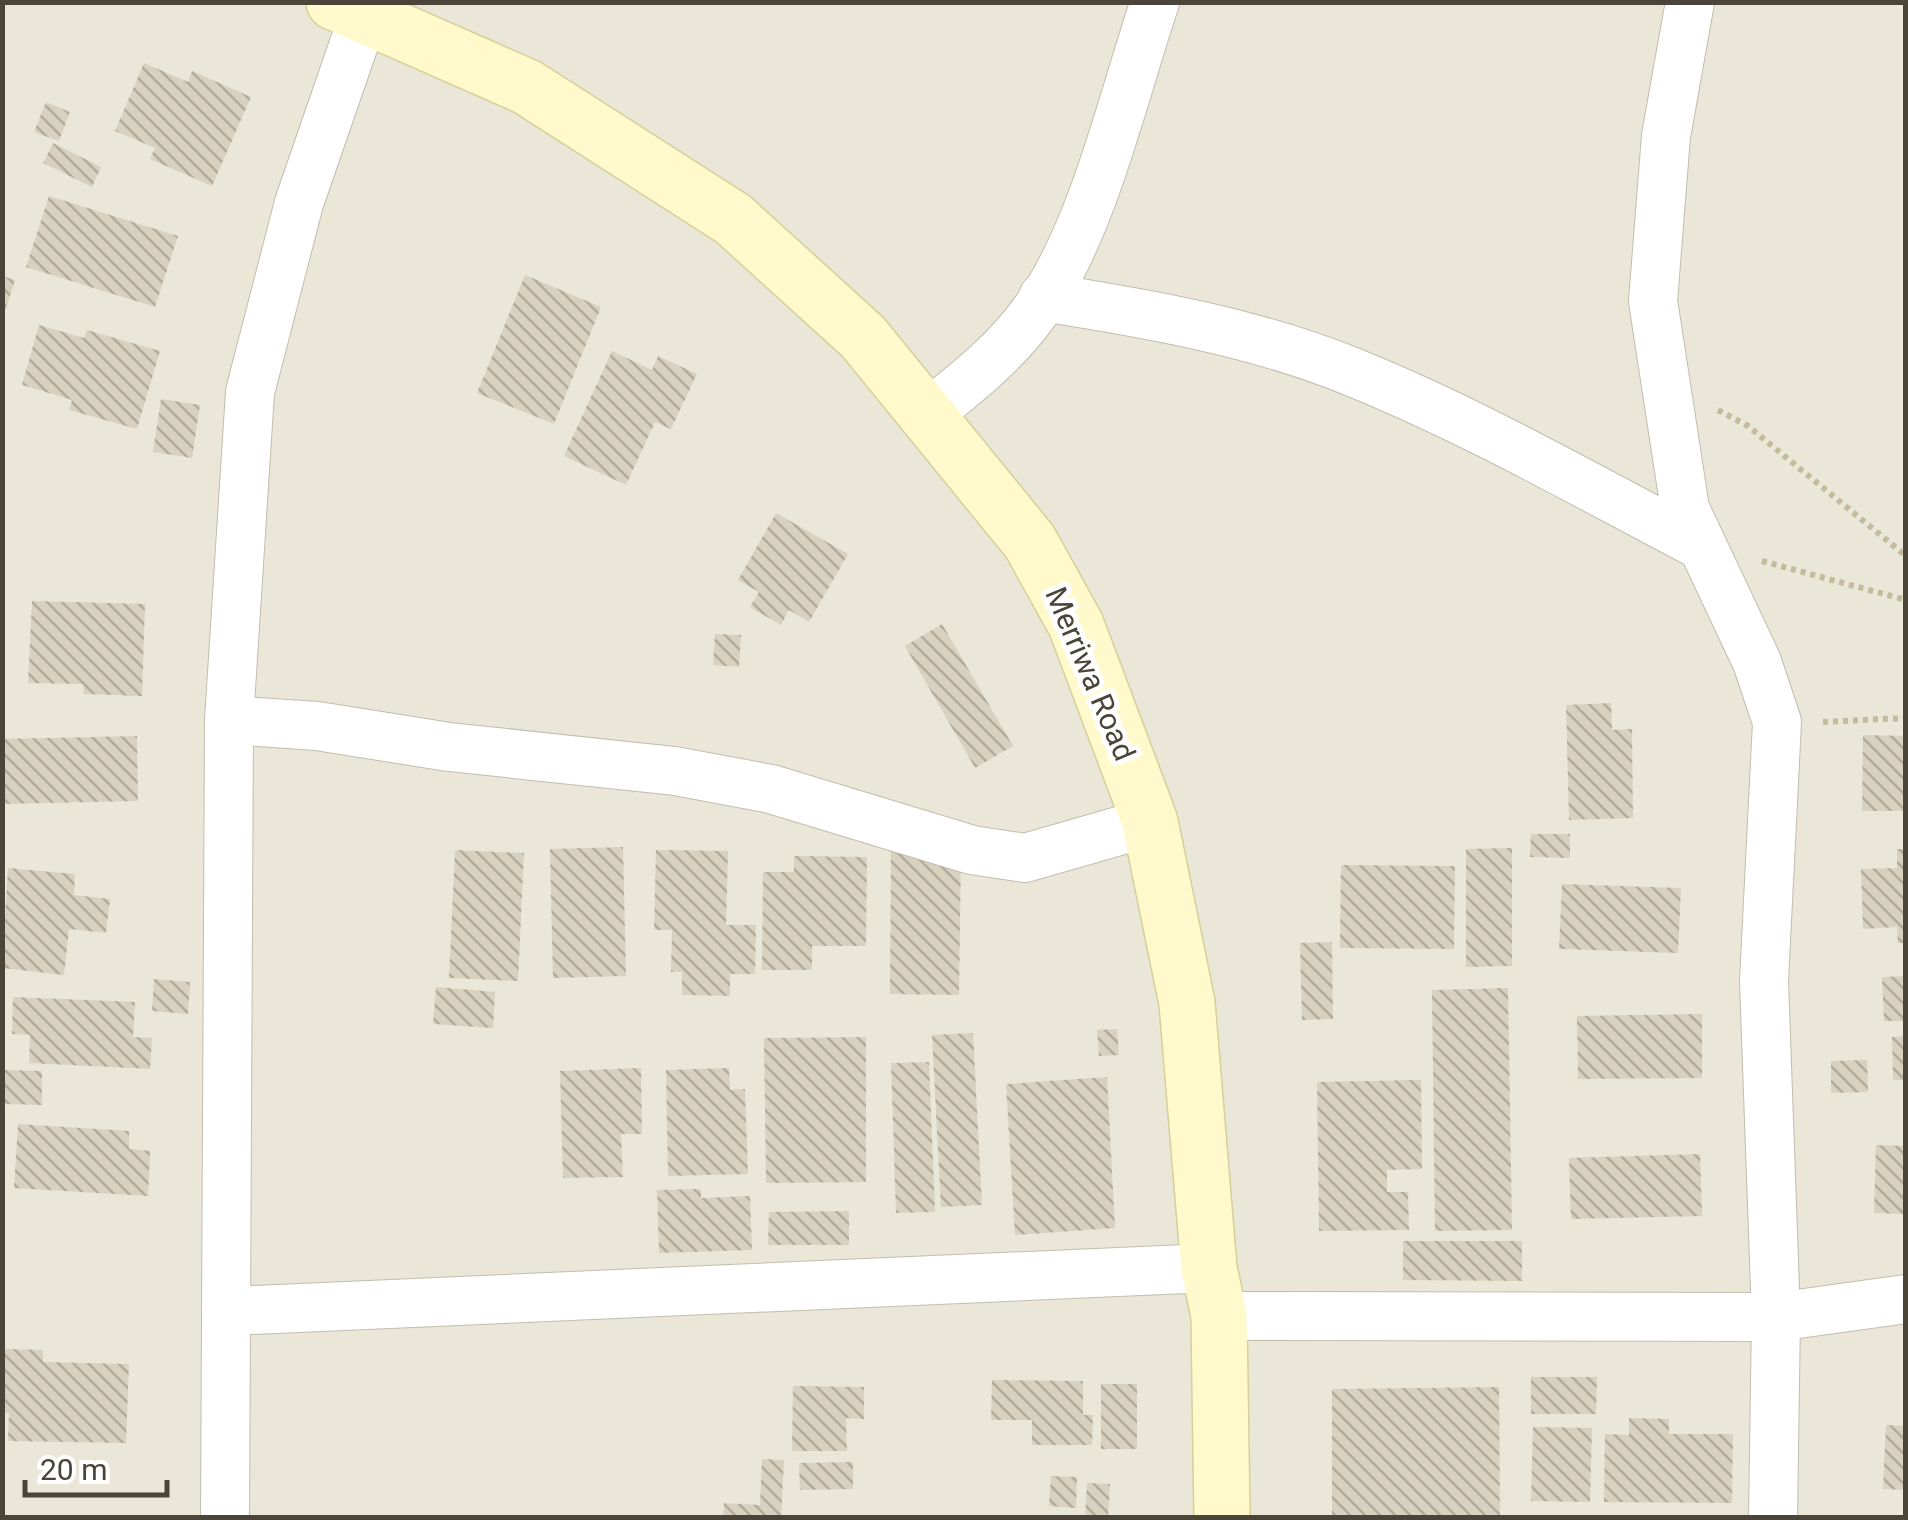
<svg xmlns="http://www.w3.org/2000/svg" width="1908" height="1520" font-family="Roboto,sans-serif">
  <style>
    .residential { fill: #eae7d8 }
    .building { fill: url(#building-back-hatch) }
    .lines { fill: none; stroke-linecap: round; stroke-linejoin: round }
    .street-casing { stroke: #c2bdac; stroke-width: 50 }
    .secondary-casing { stroke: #d7cf99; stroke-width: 58 }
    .path { stroke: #c4bb9d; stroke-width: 6; stroke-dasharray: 5 5; stroke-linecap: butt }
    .street { stroke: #fff; stroke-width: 48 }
    .secondary { stroke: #fff9cb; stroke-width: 55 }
    .labels { text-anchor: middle; stroke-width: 10; stroke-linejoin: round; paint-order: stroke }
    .street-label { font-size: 30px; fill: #4a4538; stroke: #fff }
  </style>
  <defs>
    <pattern id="building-back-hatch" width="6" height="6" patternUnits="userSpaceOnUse" patternTransform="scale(2.5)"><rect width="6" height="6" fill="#d8d1bf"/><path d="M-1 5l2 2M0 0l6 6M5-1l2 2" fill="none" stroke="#b1ab9c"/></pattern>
  </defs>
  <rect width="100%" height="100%" fill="#f6f4ea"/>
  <!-- residential -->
  <rect class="residential" x="3" y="3" width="1902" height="1514"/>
  <!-- building -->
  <g class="building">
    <path d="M144 63 188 82 192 71 251 97 212 186 150 159 155 148 115 131Z"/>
    <path d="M46 102 70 112 59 141 34 132Z"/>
    <path d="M53 143 101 167 92 187 43 163Z"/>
    <path d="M49 196 178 236 155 307 26 267Z"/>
    <path d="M525 275 601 307 554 424 477 393Z"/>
    <path d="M2 276 15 280 3 317H2Z"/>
    <path d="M39 325 84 338 87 330 160 351 137 429 69 410 72 400 22 385Z"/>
    <path d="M612 351 652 370 658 356 697 374 671 429 655 422 626 485 564 456Z"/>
    <path d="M161 399 200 405 192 458 153 452Z"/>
    <path d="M776 513 848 554 809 622 789 610 781 625 750 607 759 592 738 580Z"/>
    <path d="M32 601 145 604 142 696 84 694 83 684 28 683Z"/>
    <path d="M942 624 1013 746 975 768 905 646Z"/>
    <path d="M715 634 741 635 739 667 713 665Z"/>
    <path d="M1611 703 1612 730 1632 729 1633 818 1569 820 1566 705Z"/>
    <path d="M1863 735 1906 736V811H1862Z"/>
    <path d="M137 736 138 801 2 804V739Z"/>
    <path d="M1531 834H1570V858L1530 857Z"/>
    <path d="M623 847 626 976 553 978 550 849Z"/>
    <path d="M1512 848V966L1466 967V849Z"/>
    <path d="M1897 849H1906V943H1898L1897 927 1863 929 1861 869 1897 868Z"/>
    <path d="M455 850 524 853 518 981 449 978Z"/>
    <path d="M656 850 728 851 726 925H756L755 974H730V996L682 995V972H671L672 930H654Z"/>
    <path d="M891 851 961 852 959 995 890 994Z"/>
    <path d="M794 856 867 857 866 946H812V970H762L763 872H794Z"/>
    <path d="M1341 865 1455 866 1454 949 1340 948Z"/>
    <path d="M8 868 75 874 74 895 110 899 106 933 69 929 64 975 2 968Z"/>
    <path d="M1562 884 1681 888 1678 953 1559 949Z"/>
    <path d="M1332 942 1333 1019 1302 1020 1300 943Z"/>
    <path d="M1906 976V1021H1884L1882 977Z"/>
    <path d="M154 979 190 982 188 1014 152 1011Z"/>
    <path d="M436 987 495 992 493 1028 433 1024Z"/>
    <path d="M1508 988 1512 1230 1435 1231 1432 990Z"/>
    <path d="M13 997 135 1002 133 1037 152 1038 150 1069 29 1063 30 1035 12 1034Z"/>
    <path d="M1702 1014V1078L1578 1079 1577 1016Z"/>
    <path d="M1117 1029 1119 1055 1099 1056 1097 1030Z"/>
    <path d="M973 1033 982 1205 941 1207 932 1035Z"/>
    <path d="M1906 1036V1080H1893L1892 1037Z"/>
    <path d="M866 1037V1182L766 1183 764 1038Z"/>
    <path d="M1867 1060 1868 1092 1831 1093V1061Z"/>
    <path d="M929 1062 935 1212 896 1213 891 1063Z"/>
    <path d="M641 1068 642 1134H621L623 1177 563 1178 560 1071Z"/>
    <path d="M729 1068 730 1090 745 1089 748 1174 668 1176 666 1070Z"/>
    <path d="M3 1070 42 1071V1105L3 1104Z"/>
    <path d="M1107 1077 1115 1228 1015 1235 1006 1084Z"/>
    <path d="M1421 1080 1422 1169 1387 1170V1192H1408L1409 1230 1319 1231 1317 1082Z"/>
    <path d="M18 1124 129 1131V1149L150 1151 148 1196 14 1188Z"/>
    <path d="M1876 1145 1906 1146V1214L1874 1213Z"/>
    <path d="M1700 1154 1702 1216 1571 1219 1569 1158Z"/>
    <path d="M701 1189V1198L750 1196 752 1250 659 1253 657 1190Z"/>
    <path d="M849 1211V1245H768L769 1212Z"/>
    <path d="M1403 1241H1522V1281L1403 1280Z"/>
    <path d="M4 1349 43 1350V1362L129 1364 126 1443 8 1441 9 1413H2Z"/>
    <path d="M1531 1377H1597L1596 1414H1531Z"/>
    <path d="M992 1380 1083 1381V1415H1093L1092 1445H1032V1420H991Z"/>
    <rect x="1101" y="1384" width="36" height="65"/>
    <path d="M793 1386 864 1387V1419L846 1418 847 1451H792Z"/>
    <path d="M1499 1387 1500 1518H1332V1389Z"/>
    <path d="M1629 1418 1669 1419V1434H1733L1732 1503 1604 1502 1605 1434 1629 1435Z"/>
    <path d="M1886 1425 1906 1426V1490L1883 1489Z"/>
    <path d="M1533 1427 1592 1428 1590 1502 1531 1501Z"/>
    <path d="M762 1459 784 1460 781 1518H723L724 1503 760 1505Z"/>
    <path d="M853 1462V1489L800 1490 799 1463Z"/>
    <path d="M1051 1476 1077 1477 1076 1508 1049 1506Z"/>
    <path d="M1087 1483 1110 1484 1108 1518H1085Z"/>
  </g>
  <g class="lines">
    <!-- street casing -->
    <g class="street-casing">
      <g id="street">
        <path d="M1690 2 1666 136 1653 301 1685 509 1757 662 1777 722 1764 981 1776 1317 1773 1518"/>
        <path d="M1043 297C1150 314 1255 332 1355 373 1473 421 1585 485 1698 544"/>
        <path d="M928 414C966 383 1004 354 1033 314 1092 236 1123 96 1155 2"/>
        <path d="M229 720 317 726 449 747 675 771 771 789 972 850 1025 858 1150 822"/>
        <path d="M229 1311 1209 1268"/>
        <path d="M1219 1316 1776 1317 1906 1299"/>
        <path d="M225 1518 229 720 250 392 299 203 364 15"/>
      </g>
    </g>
    <!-- secondary casing -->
    <g class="secondary-casing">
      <path id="secondary" d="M334 2 527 87 733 219 863 337 1030 542 1076 625 1150 822 1187 1003 1209 1268 1219 1316 1222 1518"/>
    </g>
    <!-- path -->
    <g class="path">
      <path d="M1718 410 1748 426 1906 556"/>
      <path d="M1762 561 1906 600"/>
      <path d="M1823 722 1906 718"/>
    </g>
    <!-- street -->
    <use href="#street" class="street"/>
    <!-- secondary -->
    <use href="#secondary" class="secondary"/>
  </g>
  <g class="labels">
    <!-- street labels -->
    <g class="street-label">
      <text transform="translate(1090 674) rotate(67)" y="10">Merriwa Road</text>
    </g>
  </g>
  <!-- border -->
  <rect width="1908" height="1520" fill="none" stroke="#4a4538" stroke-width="10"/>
  <!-- scale -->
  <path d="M25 1480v15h142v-15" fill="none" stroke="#4a4538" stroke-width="5"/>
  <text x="40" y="1480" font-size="30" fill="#4a4538" stroke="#ffffff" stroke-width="8" paint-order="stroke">20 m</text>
</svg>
